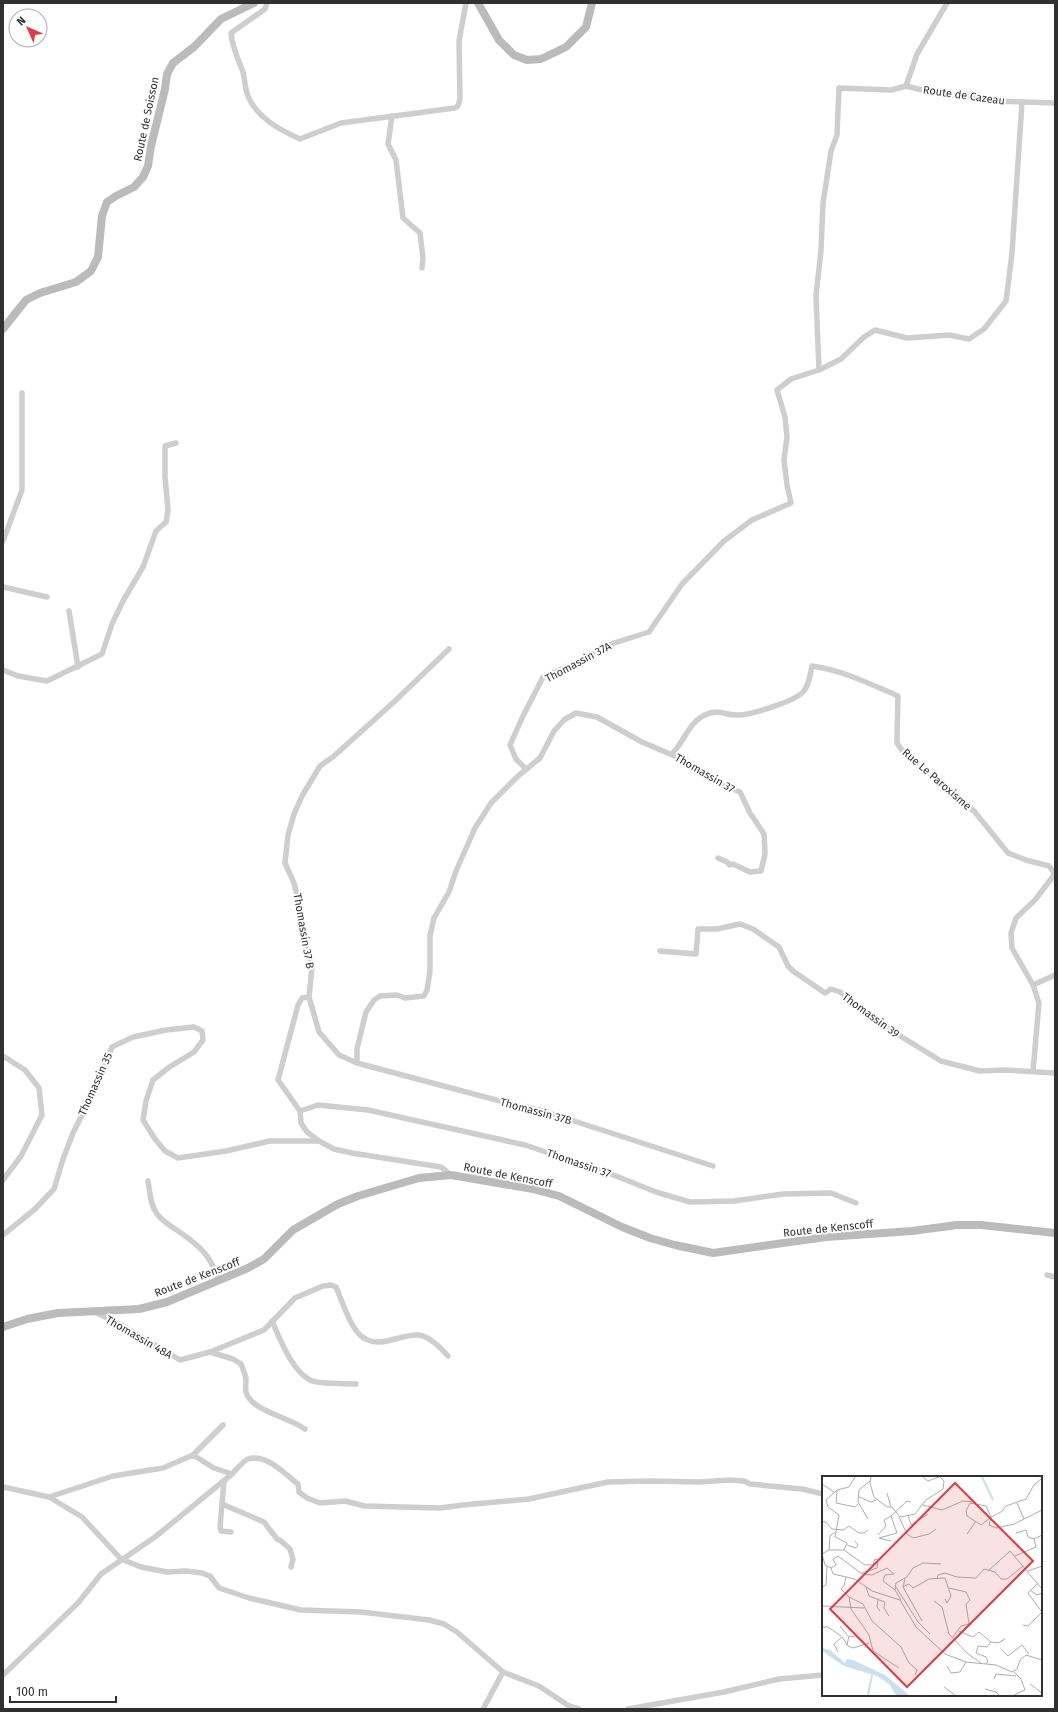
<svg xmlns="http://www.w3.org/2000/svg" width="1058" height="1712" font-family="'Fira Sans',sans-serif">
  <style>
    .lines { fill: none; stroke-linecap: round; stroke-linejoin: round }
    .street { stroke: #cecece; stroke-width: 5.5 }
    .secondary { stroke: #bbb; stroke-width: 8 }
    .labels { text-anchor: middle; stroke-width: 4; stroke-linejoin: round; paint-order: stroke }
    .street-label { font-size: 11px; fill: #313131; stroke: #fff }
    .inset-river { fill: none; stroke: #cddfec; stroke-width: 2 }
    .inset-road { fill: none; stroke: #adadad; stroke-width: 1 }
    .view { fill: #de3d43; fill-opacity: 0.15; stroke: #de3d43; stroke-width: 2 }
    .inset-edge { fill: none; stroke: #313131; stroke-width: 2 }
  </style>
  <rect width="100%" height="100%" fill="#fff"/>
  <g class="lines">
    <!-- street -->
    <g class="street">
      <path d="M267 3 265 9 231 33C232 47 238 59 243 72 245 80 245 89 248 96 257 118 280 130 300 139L341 123 455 108 458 106 460 99 459 41 466 3"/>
      <path d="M906 86 917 54 947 3"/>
      <path d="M392 116 388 144 396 160 403 218 420 233 423 258 422 268"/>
      <path d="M819 370 816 296 821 250 823 203 831 151 837 135 839 88 891 90 906 86 934 93 973 97 997 101 1055 103"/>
      <path d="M3 541 22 490V393"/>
      <path d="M3 587 47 597"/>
      <path d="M69 611 78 667"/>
      <path d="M449 649 395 701 334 756 320 766 302 796 294 814 288 835 285 863 294 883 299 903 304 938 312 967 309 997 302 998 298 1005 278 1080 300 1111 301 1123 307 1132 319 1141 334 1149 352 1153 441 1167 451 1175"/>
      <path d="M3 670 18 676 47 681 102 654 112 624 123 601 143 567 156 531 166 522 168 510 165 477V446L176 443"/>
      <path d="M672 754C684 742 689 722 705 715 719 708 725 716 738 715 751 715 795 701 803 692 809 686 810 675 812 666 842 670 870 684 898 696L897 736V743L901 749 919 766 953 792 957 799 974 811 1008 853 1026 860 1049 866 1053 871 1054 875 1035 900 1016 918 1011 933 1012 948 1033 985 1039 1003 1033 1071"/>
      <path d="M526 769 516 759 510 745 523 716 543 677 580 661 614 643 649 632 682 584 724 541 752 520 791 503 787 485 784 460 787 437 785 417 777 390 791 379 819 370 841 359 864 337 875 330 907 338 949 335 969 339 984 329 1006 301 1012 253 1022 102"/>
      <path d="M660 951 696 954 698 929H717L740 924 753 929 779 947 788 966 793 971 825 993 831 989 840 992 897 1034 941 1061 980 1071 1005 1070 1055 1073"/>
      <path d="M1033 985 1055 975"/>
      <path d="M309 997 319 1032 339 1055 357 1063V1049L366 1012 374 1000 380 996 397 995 405 998 424 996 427 990 430 971V936L434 918 449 892 456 871 475 828 491 803 518 776 540 758 554 731 564 720 576 713 597 717 642 742 684 760 700 769 720 784 740 792 750 813 764 834 765 854 761 871 750 872 733 864 730 865 727 862 718 858"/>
      <path d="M3 1056 25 1070 39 1088 42 1115 21 1156 3 1180"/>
      <path d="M357 1063 515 1105 540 1110 713 1166"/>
      <path d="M300 1111 318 1105 368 1110 525 1145 606 1172 656 1192 690 1202 734 1201 783 1194 831 1193 856 1203"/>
      <path d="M148 1181C150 1192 150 1205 157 1214 163 1222 172 1227 181 1233 201 1247 212 1257 218 1281"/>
      <path d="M3 1235 35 1209 54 1189 63 1159 73 1133 100 1079 112 1047 133 1037 166 1030 194 1027 202 1031 203 1040 194 1052 168 1068 153 1080 146 1101 143 1120 155 1139 165 1151 178 1158 226 1151 270 1141H319"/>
      <path d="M1047 1275 1055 1277"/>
      <path d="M95 1312 125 1327 180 1360 210 1352 264 1330 295 1298 323 1286 331 1285 336 1287C342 1300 351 1331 364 1338 381 1349 400 1334 418 1335 430 1336 441 1348 448 1356"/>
      <path d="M272 1321C280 1339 292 1371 310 1380 321 1385 345 1383 356 1384"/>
      <path d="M210 1352 233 1359 241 1364C243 1369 245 1374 246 1379 246 1383 245 1388 246 1392 251 1411 289 1417 305 1429"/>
      <path d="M193 1455 223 1425"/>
      <path d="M224 1481 220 1527 221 1531 231 1532"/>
      <path d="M3 1487 49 1497 82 1517 121 1559 141 1567 167 1572 186 1571 202 1573 210 1576 219 1588 249 1598 301 1610 361 1612 429 1620 444 1624 457 1632 503 1672 539 1686 569 1706 579 1709"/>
      <path d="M49 1497 113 1476 163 1468 193 1455 214 1468 232 1474C236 1470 243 1461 248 1459 266 1453 285 1474 298 1484L299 1492 307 1498 320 1503 345 1501 365 1506 440 1508 463 1505 529 1499 608 1482 650 1481 700 1482 730 1480 744 1481 750 1484 802 1489 823 1494"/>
      <path d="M222 1504 264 1522 277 1539 281 1541 290 1549 293 1559 291 1567"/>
      <path d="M3 1675 78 1603 101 1574 155 1537 232 1474"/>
      <path d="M483 1709 503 1672"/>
      <path d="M628 1709 724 1692 779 1679 823 1675"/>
    </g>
    <!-- secondary -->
    <g class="secondary">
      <path d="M478 3 499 40 514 55 527 60 541 59 566 47 586 27 592 3"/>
      <path d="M3 329 26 300 40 293 76 282 91 271 98 257 102 216 107 202 116 196 134 187 143 177 148 166 151 146 165 89 167 74 173 63 194 47 221 19 254 3"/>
      <path d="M3 1327 27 1319 58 1313 139 1309 167 1302 248 1268 264 1259 293 1230 338 1204 358 1196 419 1178 451 1175 533 1189 559 1196 622 1227 650 1238 675 1245 713 1253 826 1237 912 1231 957 1225H981L1055 1233"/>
    </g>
  </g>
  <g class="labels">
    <!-- street labels -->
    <g class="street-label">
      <text transform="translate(964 95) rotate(8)" y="4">Route de Cazeau</text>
      <text transform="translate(146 119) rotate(-78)" y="4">Route de Soisson</text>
      <text transform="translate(578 662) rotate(-28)" y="4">Thomassin 37A</text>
      <text transform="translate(705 773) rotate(30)" y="4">Thomassin 37</text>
      <text transform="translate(937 779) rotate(41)" y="4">Rue Le Paroxisme</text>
      <text transform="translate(304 931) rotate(80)" y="4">Thomassin 37 B</text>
      <text transform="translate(871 1015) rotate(36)" y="4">Thomassin 39</text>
      <text transform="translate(95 1084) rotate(-66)" y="4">Thomassin 35</text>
      <text transform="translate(536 1111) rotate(15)" y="4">Thomassin 37B</text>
      <text transform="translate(579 1163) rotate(19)" y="4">Thomassin 37</text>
      <text transform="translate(508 1175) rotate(11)" y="4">Route de Kenscoff</text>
      <text transform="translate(828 1228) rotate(-6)" y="4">Route de Kenscoff</text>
      <text transform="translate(197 1277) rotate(-21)" y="4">Route de Kenscoff</text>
      <text transform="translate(139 1337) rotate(30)" y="4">Thomassin 48A</text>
    </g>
  </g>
  <!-- overview -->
  <g transform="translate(822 1476)">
    <rect width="220" height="220" fill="#fff"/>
    <path d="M0 172 8 174 23 187 25 183 31 184 63 199 87 219H74L67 208 55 200 22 190 0 175Z" fill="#cddfec"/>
    <path class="inset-river" d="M160 1 171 24M46 219 50 199"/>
    <path class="inset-road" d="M33 1 27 11 15 14 4 24 6 31 17 39 13 61 25 67 22 74H7L0 78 3 89 9 92 11 98 33 103 50 115 78 124 94 151 123 178 144 186 174 189 190 196 195 193 198 184 204 179 220 184M49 1 48 7 52 21 65 31H70L78 41 93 38 104 24 121 13 122 5 118 1M101 1 106 5 117 1M220 2 212 9 204 23 184 30 179 36 169 41 159 49 145 40 144 35 148 27 164 30 169 41 167 49 174 52 192 48 220 34M0 8 12 16M15 14 14 27 33 31 36 28M65 17 69 31M37 21 49 26 54 24M195 27 202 43M101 29 120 34 141 25 152 26M86 39 89 49 106 38M77 41 85 58 91 62 107 58 114 53M46 43 36 26 37 14 48 5M0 45 5 47 10 53 21 54 27 50 37 57H42L46 54M194 57 204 54 206 61 212 63M145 58 154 45M56 59 64 50 62 44 69 40M69 65 57 62 75 57 69 40 85 25 89 26M25 69 34 72 36 69 33 65M7 74 8 60 13 56M22 74 43 89H51L53 83 56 84 55 92 40 97M193 80 214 71 212 63 220 59M9 92 14 89 11 83 16 80 40 98 50 99 65 92 72 98 63 99 61 105 73 114M166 95 188 75 220 113M206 95 220 90M24 101 22 110 19 113 27 121 29 133 47 159 51 175 77 192M115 102 116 99 123 97 135 101 154 102 162 93 173 96 179 103H185L201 90M83 103 81 111 87 108 91 112 107 103 123 102 129 120 125 127 123 123M216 107 206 117 220 136M0 111 4 109 5 90M44 111 47 120 63 126 62 132 67 140M74 111 96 146 108 158M81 111 100 145M127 112 144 116 148 124 144 128 147 148 139 150 130 162M208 114 215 119 220 117M27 121 41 128 50 145 79 171 87 187 95 194 93 199M56 124 55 131 58 135M79 124 73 114 74 107 85 101 91 92 101 87 119 88M112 125 120 131 127 158 146 178 159 187M0 130 42 132M201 149 206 150 220 136M18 150 26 160M0 151H6L19 160M137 155 151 161 157 156 169 166M25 169 27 160 33 161M180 174 186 180 200 169 207 178M16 176 12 168 20 161 26 170 31 172 47 167M163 188 166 186 164 181 154 177 156 170 165 171 169 166 176 167 183 163M125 190 129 197 138 196 144 186M191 195 199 203 203 214 192 219M172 203 174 198 194 200M208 208 220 217M122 211 133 219M163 213 174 216 177 219"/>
    <path class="view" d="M133 7 211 85 85 211 8 133Z"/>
    <rect width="220" height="220" class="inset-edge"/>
  </g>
  <!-- border -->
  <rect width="1058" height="1712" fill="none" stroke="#313131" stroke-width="8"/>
  <!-- north arrow -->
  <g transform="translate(28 28) rotate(315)"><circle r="19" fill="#ffffff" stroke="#adadad"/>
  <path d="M0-3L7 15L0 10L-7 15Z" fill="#de3d43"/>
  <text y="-6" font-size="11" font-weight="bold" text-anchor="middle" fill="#313131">N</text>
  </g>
  <!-- scale -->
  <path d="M10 1696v6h106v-6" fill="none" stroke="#313131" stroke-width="2"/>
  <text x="16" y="1696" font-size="12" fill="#313131" stroke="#ffffff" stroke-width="3" paint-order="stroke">100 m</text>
</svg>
